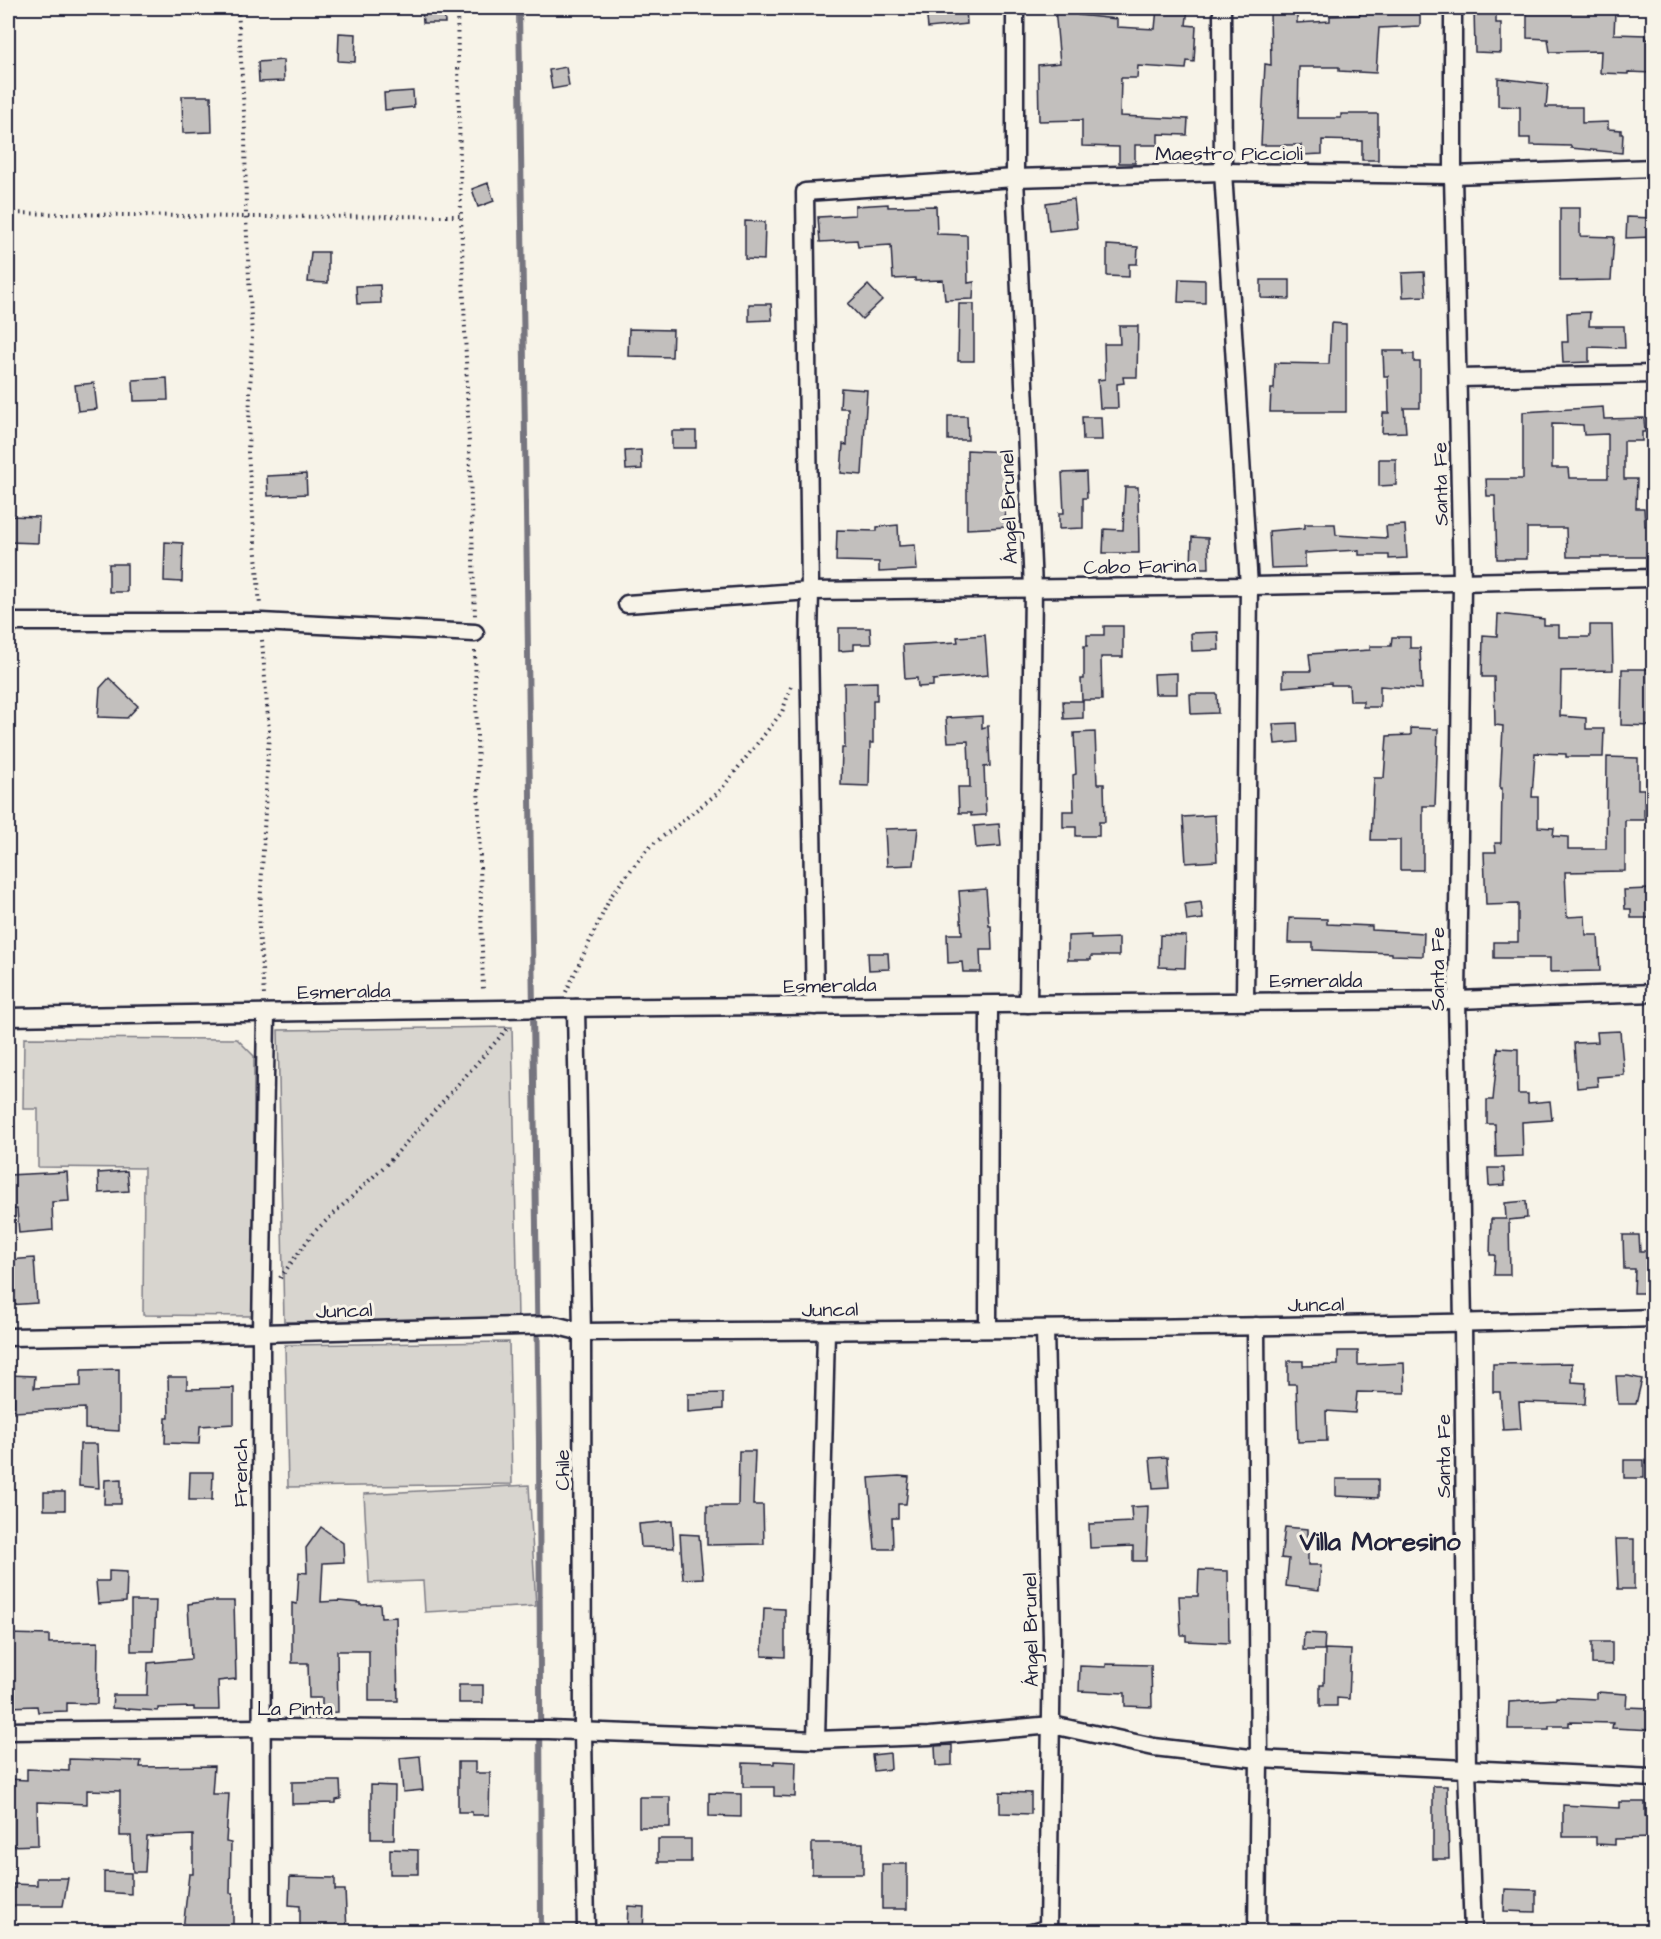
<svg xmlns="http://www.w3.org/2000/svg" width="1661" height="1939" font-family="'Architects Daughter',sans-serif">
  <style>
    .green { fill: #d8d5cf; stroke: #7d7c85; stroke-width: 1.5 }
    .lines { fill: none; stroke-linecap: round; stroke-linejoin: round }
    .stream { stroke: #76747f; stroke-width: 6 }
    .building { fill: #c2bfbd; stroke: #22223b; stroke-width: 1.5; fill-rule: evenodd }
    .lane-casing { stroke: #22223b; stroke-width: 13 }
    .street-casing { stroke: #22223b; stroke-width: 21 }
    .path { stroke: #22223b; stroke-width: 4; stroke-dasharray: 1.5 4.5; stroke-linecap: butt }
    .lane { stroke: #f7f3e8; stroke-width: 8 }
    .street { stroke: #f7f3e8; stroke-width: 16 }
    .labels { text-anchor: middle; stroke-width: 6; stroke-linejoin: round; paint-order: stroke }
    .street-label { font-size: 20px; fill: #22223b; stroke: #f7f3e8 }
    .district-label { font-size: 26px; font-weight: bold; fill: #22223b; stroke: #f7f3e8 }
  </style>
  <rect width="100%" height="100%" fill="#f7f3e8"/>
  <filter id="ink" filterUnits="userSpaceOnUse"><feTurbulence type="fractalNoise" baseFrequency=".0167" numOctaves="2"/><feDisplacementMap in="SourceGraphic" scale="12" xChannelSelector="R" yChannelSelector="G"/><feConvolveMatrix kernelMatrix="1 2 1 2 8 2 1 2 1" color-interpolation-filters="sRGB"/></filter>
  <g filter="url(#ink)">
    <!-- green -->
    <g class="green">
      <path d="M512 1027 518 1319 284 1322 278 1030Z"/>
      <path d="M24 1038 237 1039 254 1056 253 1316 143 1315 144 1168 38 1167V1109H23Z"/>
      <path d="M509 1342 512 1484 288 1487 285 1345Z"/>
      <path d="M529 1485 536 1606 425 1612 423 1581 369 1583 364 1494Z"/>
    </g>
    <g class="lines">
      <!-- stream -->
      <path class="stream" d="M519 8 539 1441 541 1932"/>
    </g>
    <!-- building -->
    <g class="building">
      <path d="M422 8H444L445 23H423Z"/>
      <path d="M926 8H966L967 24 928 28Z"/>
      <path d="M1055 8H1078V15L1117 19V27L1155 29 1157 8H1188L1186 25 1196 26 1194 62 1187 61 1186 69 1138 66 1137 78H1121L1120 116 1188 119 1187 135 1158 134V145H1135V163H1119V147L1082 146V120L1039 121 1038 65 1060 63Z"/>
      <path d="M1359 8H1420V26L1379 28 1376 73 1339 71V67H1299L1298 118H1341V114H1378V160H1362V141L1322 140V154L1301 155V145H1261L1265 64 1271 65 1270 10H1297V23L1330 21V16L1360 15Z"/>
      <path d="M1474 8H1496V23H1501V53L1475 52Z"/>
      <path d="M1541 10 1615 12 1614 34 1646 35V39L1653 40V73L1628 72V74L1600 73 1601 51 1550 52 1548 39 1527 38V12H1541Z"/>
      <path d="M339 33 356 34 355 62 338 61Z"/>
      <path d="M283 60 284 81 259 82 258 62Z"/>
      <path d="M566 67 569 86 552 89 549 70Z"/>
      <path d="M1498 78 1548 84 1546 107H1582V123L1608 122V129L1621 130V134H1623L1622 153 1571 148V146L1530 145V138H1520V107L1498 106Z"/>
      <path d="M413 91 414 107 385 110 384 93Z"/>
      <path d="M182 96H211L212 132 183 133Z"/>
      <path d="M488 183 494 201 478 207 472 189Z"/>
      <path d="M1074 199 1077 228 1049 231 1046 203Z"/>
      <path d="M888 204V207L936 206 937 234 967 235 968 283 974 282 973 299 945 300 943 280 915 281V278L893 279 891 245 858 247 857 240 820 242 818 217 855 215V206Z"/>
      <path d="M1560 208H1580V236L1614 237 1611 280 1560 281Z"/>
      <path d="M1627 217 1653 218V237L1626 238Z"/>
      <path d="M745 221 765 222 764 260 745 259Z"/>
      <path d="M1107 245 1138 247 1137 264H1129V277L1107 276Z"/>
      <path d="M311 252H328V283L308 282Z"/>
      <path d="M1424 272 1426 296 1403 297 1402 273Z"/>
      <path d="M1179 279 1205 280V303L1178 302Z"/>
      <path d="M1261 280H1290V299L1261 298Z"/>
      <path d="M380 285 381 303 357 304 356 286Z"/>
      <path d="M868 285 882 300 862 319 848 304Z"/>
      <path d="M749 304H771L772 320 749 321Z"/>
      <path d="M959 304H974V361H958Z"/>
      <path d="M1590 312 1589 326H1624L1625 348 1589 347V362L1563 363 1562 342H1568L1567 313Z"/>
      <path d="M1331 323 1346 324V412H1270L1271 389H1274L1275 363 1329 364Z"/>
      <path d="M1119 326H1138L1137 377H1123L1124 383 1117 384 1118 408H1100L1098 380 1105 379 1104 344H1120Z"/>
      <path d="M629 329 673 330 672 357 628 356Z"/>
      <path d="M1383 351H1404V354H1414V362H1420V408H1404L1406 432 1382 433 1383 413H1389L1388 376H1384Z"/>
      <path d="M167 378 168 400 134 401 133 380Z"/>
      <path d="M94 383 97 409 78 411 75 385Z"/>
      <path d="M841 388 867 390 862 475 841 473 843 444 847 445 848 408H840Z"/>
      <path d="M1603 407 1604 419 1644 418 1645 432H1642V441H1624V479H1637L1636 508H1644L1645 526 1653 525V557H1567L1566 528H1527V559H1497L1495 496H1487L1486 479H1523V412ZM1552 424 1583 425 1584 435 1608 434V478H1569L1568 468H1552Z"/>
      <path d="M948 416H967L968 440H948Z"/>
      <path d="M1082 417H1101L1102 440H1083Z"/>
      <rect x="672" y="431" width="24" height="17"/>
      <path d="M641 450 642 469 626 470 625 451Z"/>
      <path d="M967 450 1006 452 1007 492H1004L1006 527 967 529Z"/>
      <path d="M1379 459H1396V485L1379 486Z"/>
      <path d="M1086 472 1087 498H1083V528L1059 529V513H1064L1062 473Z"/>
      <path d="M306 474 307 494 268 496 267 476Z"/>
      <path d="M1125 487H1138L1139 553H1103L1104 529 1123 530Z"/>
      <path d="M8 516 39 517 38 543 8 542Z"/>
      <path d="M1305 524H1335L1336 535 1387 538 1386 526 1405 525 1407 558 1389 559V555H1359V550L1305 553V567L1271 568 1269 531 1305 528Z"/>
      <path d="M898 525 899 546 915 545 917 570 879 572V562L836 561 837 530 877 531V527Z"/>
      <path d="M1192 537 1208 538 1209 568H1191Z"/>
      <path d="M165 542 183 543 182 582 164 581Z"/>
      <rect x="109" y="564" width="18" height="28"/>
      <path d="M1498 614 1544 619V625H1559V637H1590V625H1612L1613 670 1561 671 1560 716 1586 718V729H1604L1603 757H1566V754L1535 753 1532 797H1538V827L1554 828 1553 836 1568 837V849H1606L1607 757 1638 758V789H1644V820H1625V871L1565 872 1567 917 1585 916 1586 935H1598L1600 971 1550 972V958H1494V942H1518V904L1486 905 1484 852H1496L1495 843H1501L1502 788H1500L1503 726 1495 725 1494 677H1482L1483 635 1497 636Z"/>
      <path d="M1104 626H1123V657H1101L1102 700H1082L1081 679H1084V646H1087V635H1104Z"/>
      <path d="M839 628H870L871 644H854V650L839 651Z"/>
      <path d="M1218 632 1219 650 1192 651 1191 633Z"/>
      <path d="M985 635 988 675 933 680V686L918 687 917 678 905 679 903 645 958 642 957 637Z"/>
      <path d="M1392 637H1410V648H1420L1422 689 1380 686V707H1363V701H1350L1349 685H1331V683L1283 687V671H1311L1309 654 1370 650V646H1391Z"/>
      <path d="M1622 669H1653V726L1621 725Z"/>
      <path d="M1177 673V694H1155L1154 674Z"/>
      <path d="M109 678 138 706 127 718 98 717 100 688Z"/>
      <path d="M877 682V700H873V743H870L869 786 841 785 842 748H845L844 683Z"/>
      <path d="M1190 694H1217L1218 713 1191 714Z"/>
      <path d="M1063 701H1083V718L1064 719Z"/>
      <path d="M982 716V728L988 726 990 766 984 767 986 815 971 816V813H959L958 787H970L968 741 948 742 946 718Z"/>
      <path d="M1297 723 1298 742 1275 744 1273 724Z"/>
      <path d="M1411 728 1438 729 1435 806H1423V870H1400V840H1371L1374 778H1384L1387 736 1411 735Z"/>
      <path d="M1095 732 1097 784H1104L1105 822H1099V836H1076V827H1063V811H1074L1073 775 1076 774 1074 733Z"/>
      <path d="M1215 815 1217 861 1186 863 1183 817Z"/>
      <path d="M999 824 1001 846 976 848 974 826Z"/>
      <path d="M918 828 914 865 887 866 885 829Z"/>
      <path d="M986 889 989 926H991L992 950H980L981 972H963L962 962 948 963 947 934H962L959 891Z"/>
      <path d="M1648 889 1649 918H1631V909H1625L1624 890Z"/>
      <path d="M1201 902 1203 919 1187 921 1185 904Z"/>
      <path d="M1289 918 1327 919V924L1372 926V930L1424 933 1423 956 1392 955V953L1313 950V943H1288Z"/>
      <path d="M1091 935V939L1119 938V956H1091V960H1068V936Z"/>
      <path d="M1160 935 1186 936 1185 968 1159 967Z"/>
      <path d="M868 953H888L889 969 869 970Z"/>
      <path d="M1620 1031 1624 1075 1597 1077 1598 1086 1577 1088 1574 1043 1598 1042 1597 1032Z"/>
      <path d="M1498 1048 1518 1049V1094H1528V1103L1550 1101 1552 1120 1522 1122 1523 1156 1496 1157 1495 1124H1487V1100H1493Z"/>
      <path d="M1488 1168H1504L1505 1185 1489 1186Z"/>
      <path d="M127 1171 129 1191 99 1193 98 1173Z"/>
      <path d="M67 1172 69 1201 52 1202 53 1230 19 1233 17 1209 8 1210V1175Z"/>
      <path d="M1526 1201 1527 1218 1509 1220 1510 1275H1494L1495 1255H1490L1491 1219H1506L1505 1203Z"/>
      <path d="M1623 1235H1639L1640 1251H1652L1651 1293H1634L1635 1269H1624Z"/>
      <path d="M34 1258 37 1303 8 1305V1260Z"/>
      <path d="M1338 1351H1358V1365L1404 1363 1405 1393 1357 1392 1355 1413 1326 1411 1327 1441 1298 1442 1296 1384H1288V1361H1303V1366L1338 1365Z"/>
      <path d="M1572 1363V1382L1586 1383 1585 1404 1519 1402 1521 1429 1503 1430 1500 1392H1493V1364Z"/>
      <path d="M119 1369V1431L85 1429V1408L14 1412V1396H8V1375L35 1376 34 1388 81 1386V1370Z"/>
      <path d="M1616 1376H1628L1642 1379 1636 1404H1618Z"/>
      <path d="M168 1377H187V1389L234 1388V1424L200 1426 199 1444 165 1443 166 1418H169Z"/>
      <path d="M723 1393V1409L688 1412V1394Z"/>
      <path d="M80 1444H97L99 1488 79 1486Z"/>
      <path d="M739 1451H755L753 1505H763L764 1544 707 1545V1506H738Z"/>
      <path d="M1167 1457 1169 1487 1153 1488 1150 1458Z"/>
      <rect x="1624" y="1460" width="20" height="18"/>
      <path d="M190 1472H213L212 1500H189Z"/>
      <path d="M899 1476 909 1477 906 1504H898V1518H892L893 1549H875L869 1478Z"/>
      <path d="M121 1479V1504H104L105 1480Z"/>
      <path d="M1336 1479H1378V1498L1336 1496Z"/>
      <rect x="44" y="1492" width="21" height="18"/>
      <path d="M1148 1506 1146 1561H1133V1546L1090 1548 1089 1524 1132 1522 1131 1507Z"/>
      <path d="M672 1521 674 1548 641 1547 639 1524Z"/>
      <path d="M321 1527 343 1543 344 1562 323 1563 321 1602 339 1601 360 1603V1605L380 1604 381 1618 396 1617 398 1701H369V1651H337L338 1712 322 1713V1698H309L308 1663H292V1603L297 1604 299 1572 307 1573 306 1548Z"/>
      <path d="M1285 1527 1308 1529V1565H1321L1319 1590 1286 1586 1289 1559 1281 1558Z"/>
      <path d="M680 1534 699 1535 703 1578 683 1579Z"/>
      <path d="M1616 1539H1634V1589H1618Z"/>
      <path d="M1199 1570 1228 1571 1229 1643 1186 1641V1635H1181L1179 1596H1198Z"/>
      <path d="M109 1571 127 1572 126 1602 98 1604 96 1581H109Z"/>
      <path d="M131 1601H156L154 1651H131Z"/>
      <path d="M210 1601H234L236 1679 218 1681 219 1710H194V1707L158 1708V1711L112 1708 113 1695H147L148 1663 191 1659 188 1604Z"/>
      <path d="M764 1608 785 1609V1657L762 1656Z"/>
      <path d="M1304 1633 1325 1634 1324 1650H1303Z"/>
      <path d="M8 1634 49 1635V1643L98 1642 97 1704 67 1703V1711L38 1712 37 1706 8 1707Z"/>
      <path d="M1592 1642H1612V1665L1592 1664Z"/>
      <path d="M1325 1649 1351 1650 1349 1699 1337 1698V1706H1320V1685H1324Z"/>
      <path d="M1106 1664 1151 1665 1152 1707 1125 1706V1693L1079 1691 1080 1666 1106 1667Z"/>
      <rect x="459" y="1685" width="24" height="18"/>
      <path d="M1597 1692 1627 1694 1626 1707 1653 1708V1730L1612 1728 1613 1723 1569 1722V1726H1549V1729H1508L1509 1702 1556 1699V1697L1597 1699Z"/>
      <path d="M952 1745V1765L936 1766 935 1746Z"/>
      <path d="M890 1753 891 1769 874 1771 872 1755Z"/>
      <path d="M420 1756 423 1790 403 1792 400 1758Z"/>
      <path d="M69 1759 141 1761 140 1767 214 1766 212 1794H229L226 1842 231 1843 230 1893H233V1932L183 1930 189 1874H193V1835L147 1837 145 1872H133L131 1836H120V1791L87 1790V1804L37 1802 38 1845 9 1846 8 1779 27 1780V1769L69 1771Z"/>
      <path d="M774 1761 796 1762 795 1797 774 1796V1787H743V1763L774 1764Z"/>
      <path d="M458 1762H475V1773H490L489 1815H472V1812H458Z"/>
      <path d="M331 1781H340L341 1799 336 1800V1803L292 1804V1782Z"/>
      <path d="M371 1785 395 1786 394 1839H371Z"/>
      <path d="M1433 1786H1447L1449 1859H1433Z"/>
      <path d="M1000 1792 1031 1793V1814L1000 1813Z"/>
      <path d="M709 1793 741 1794V1817L709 1816Z"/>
      <rect x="639" y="1797" width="31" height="30"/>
      <path d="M1619 1802H1645V1816L1653 1815V1838L1615 1839V1845L1596 1844V1837H1563V1805L1619 1808Z"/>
      <rect x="658" y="1839" width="33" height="23"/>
      <rect x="812" y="1843" width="51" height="31"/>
      <path d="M390 1849 418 1850V1874H390Z"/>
      <rect x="882" y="1864" width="25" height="45"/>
      <path d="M104 1872 131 1873V1894L104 1892Z"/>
      <path d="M290 1877 335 1878V1890H345L347 1932H300V1906L289 1905Z"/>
      <path d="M37 1878H68L63 1906H12L13 1884 37 1885Z"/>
      <path d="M1505 1889 1536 1890V1912L1504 1911Z"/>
      <path d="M628 1906 644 1907 643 1932H627Z"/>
    </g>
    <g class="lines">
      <!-- lane casing -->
      <g class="lane-casing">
        <path id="lane" d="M1022 1932 1048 1924"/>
      </g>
      <!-- street casing -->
      <g class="street-casing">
        <g id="street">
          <path d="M1015 8V178L1033 588 1028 1004"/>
          <path d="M1222 8 1223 172 1249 586 1245 1002"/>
          <path d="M1453 8V175L1462 582 1457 1000 1463 1323 1467 1770 1473 1932"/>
          <path d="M1459 378 1654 374"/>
          <path d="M627 604 810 591 1249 586 1654 578"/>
          <path d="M8 622H261L475 633"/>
          <path d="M815 1006 809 640 810 591 805 192 1015 178 1223 172 1453 175 1654 168"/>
          <path d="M576 1008 582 1332 583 1730 586 1932"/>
          <path d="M8 1017 557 1008 1457 1000 1654 993"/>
          <path d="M1256 1326 1259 1759 1257 1932"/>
          <path d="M988 1328 989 1005"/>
          <path d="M1045 1329 1052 1640 1048 1932"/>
          <path d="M8 1337 261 1333 554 1325 582 1332C939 1330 1297 1328 1654 1318"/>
          <path d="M8 1731 261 1728 549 1730 816 1740 929 1736 1052 1725 1154 1747 1259 1759 1654 1778"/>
          <path d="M816 1740 826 1331"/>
          <path d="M262 1932 261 1333 266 1014"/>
        </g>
      </g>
      <!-- path -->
      <g class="path">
        <path d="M238 8 245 130 246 217 252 337 248 453 260 606"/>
        <path d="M457 8 461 216 475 616"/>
        <path d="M8 213 246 217 461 216"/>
        <path d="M262 640 269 731 259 930 264 995"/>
        <path d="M475 651 483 991"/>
        <path d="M566 992 611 896 647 849 719 792 782 712 791 687"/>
        <path d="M280 1278 313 1233 388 1163 509 1027"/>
      </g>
      <!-- lane -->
      <use href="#lane" class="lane"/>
      <!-- street -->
      <use href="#street" class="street"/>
    </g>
  </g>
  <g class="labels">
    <!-- street labels -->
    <g class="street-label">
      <text x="1229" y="160">Maestro Piccioli</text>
      <text transform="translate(1440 484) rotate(-91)" y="7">Santa Fe</text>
      <text transform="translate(1008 507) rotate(-92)" y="7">Ángel Brunel</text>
      <text transform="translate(1140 566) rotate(-1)" y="7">Cabo Farina</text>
      <text transform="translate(1437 969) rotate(-90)" y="7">Santa Fe</text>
      <text x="1316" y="987">Esmeralda</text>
      <text transform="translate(830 985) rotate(-1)" y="7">Esmeralda</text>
      <text transform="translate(344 991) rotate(-1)" y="7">Esmeralda</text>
      <text transform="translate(1316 1304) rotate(-1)" y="7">Juncal</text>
      <text transform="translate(830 1309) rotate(-1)" y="7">Juncal</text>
      <text transform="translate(344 1310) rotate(-2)" y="7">Juncal</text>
      <text transform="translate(1443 1456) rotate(-90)" y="7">Santa Fe</text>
      <text transform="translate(562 1470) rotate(-90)" y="7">Chile</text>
      <text transform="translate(240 1473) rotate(-90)" y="7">French</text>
      <text transform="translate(1030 1630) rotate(-91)" y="7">Ángel Brunel</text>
      <text x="295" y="1715">La Pinta</text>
    </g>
    <!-- district labels -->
    <g class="district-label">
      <text x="1380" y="1550">Villa Moresino</text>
    </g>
  </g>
  <!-- margin -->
  <rect width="1661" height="1939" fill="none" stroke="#f7f3e8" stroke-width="30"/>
  <rect x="15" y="15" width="1631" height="1909" fill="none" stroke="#22223b" stroke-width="2" filter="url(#ink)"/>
</svg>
